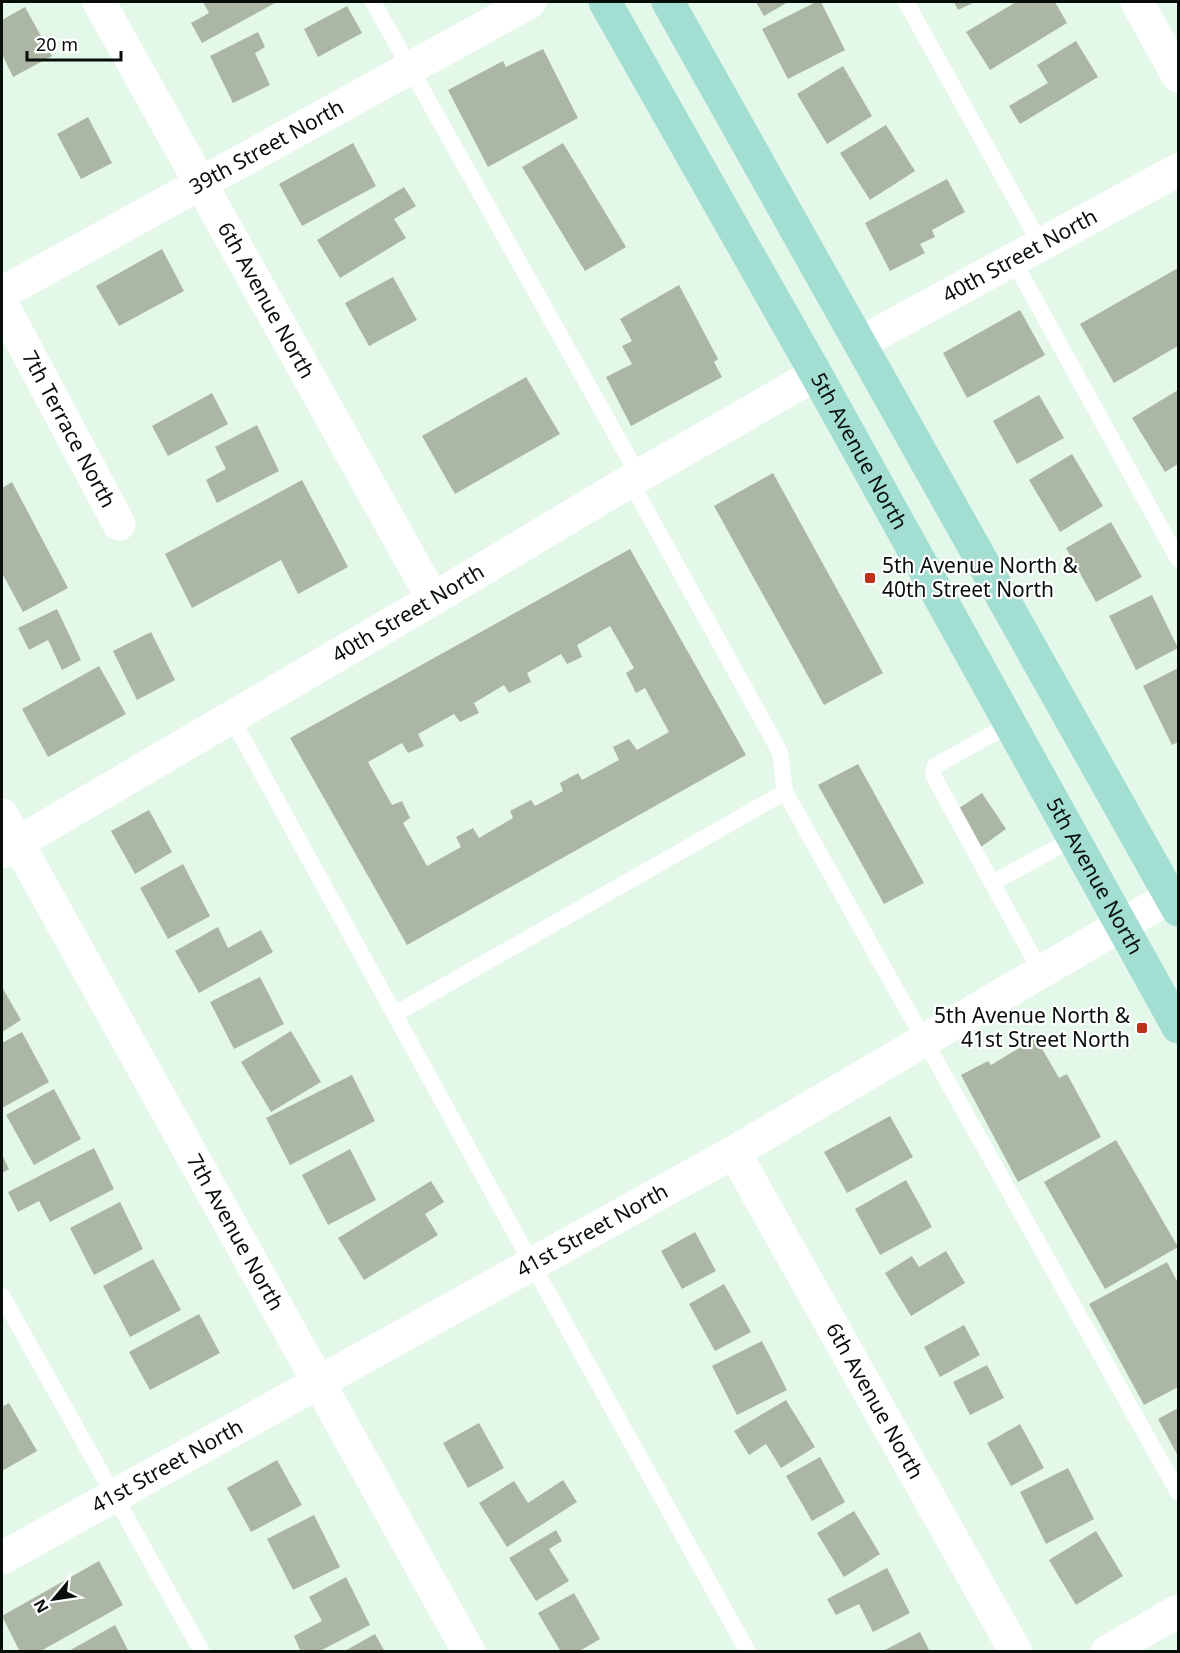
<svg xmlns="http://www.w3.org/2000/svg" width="1180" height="1653" font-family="'Noto Sans',sans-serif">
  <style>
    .building { fill: #acb6a5; fill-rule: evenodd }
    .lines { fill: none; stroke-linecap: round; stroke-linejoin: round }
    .lane { stroke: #fff; stroke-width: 16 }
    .street { stroke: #fff; stroke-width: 33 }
    .secondary { stroke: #fff; stroke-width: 33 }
    .primary { stroke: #a3ded3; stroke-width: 33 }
    .poi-dot { fill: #bd311a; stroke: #fff; stroke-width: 2 }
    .labels { text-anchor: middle; stroke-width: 4.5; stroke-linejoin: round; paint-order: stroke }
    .street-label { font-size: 21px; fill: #080f0a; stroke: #fff }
    .poi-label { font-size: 21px; fill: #080f0a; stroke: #fff; text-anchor: start }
  </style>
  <rect width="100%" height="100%" fill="#e4f8ea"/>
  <!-- building -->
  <g class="building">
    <path d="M203 2H275V3L202 43 191 23 209 13Z"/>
    <path d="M756 2H788L764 16Z"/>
    <path d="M816 2H821L845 50 788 79 762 29Z"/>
    <path d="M954 2H975L958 10Z"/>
    <path d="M1016 2H1055L1067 23 990 70 966 32Z"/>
    <path d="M347 6 362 33 318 57 304 29Z"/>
    <path d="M25 7 52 56 13 77 2 54V20Z"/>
    <path d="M258 32 265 47 255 53 270 85 233 103 210 56Z"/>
    <path d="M1076 41 1098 77 1020 124 1009 106 1048 83 1037 65Z"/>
    <path d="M543 49 578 118 488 167 448 90 503 61 506 67Z"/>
    <path d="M843 66 872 116 827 144 797 94Z"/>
    <path d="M88 117 112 163 81 179 57 134Z"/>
    <path d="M886 125 915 171 870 200 840 153Z"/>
    <path d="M353 143 376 186 302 226 279 184Z"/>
    <path d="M563 143 626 247 585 271 522 167Z"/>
    <path d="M947 179 965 212 932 230 935 237 920 244 925 253 890 271 865 223Z"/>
    <path d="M404 187 416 206 394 219 406 238 340 278 317 240Z"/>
    <path d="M162 249 184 291 119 326 96 286Z"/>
    <path d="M1178 268V346L1114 383 1080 324Z"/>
    <path d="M393 277 417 320 369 346 345 303Z"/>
    <path d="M679 285 718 359 714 362 722 377 631 426 606 377 632 364 622 346 632 341 620 319Z"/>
    <path d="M1020 310 1045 355 967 398 943 353Z"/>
    <path d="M526 377 560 434 455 494 422 436Z"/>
    <path d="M1178 390V464L1165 472 1132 418Z"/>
    <path d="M212 393 228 424 168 456 152 426Z"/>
    <path d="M1039 395 1064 438 1017 464 993 421Z"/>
    <path d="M257 425 279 471 217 503 206 480 226 469 215 447Z"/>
    <path d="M1072 454 1103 506 1060 532 1029 480Z"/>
    <path d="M773 473 883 673 824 705 714 506Z"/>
    <path d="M302 480 348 567 298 594 281 560 192 608 165 554Z"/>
    <path d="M12 482 68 588 23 612 2 573V488Z"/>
    <path d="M1111 522 1142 577 1096 602 1066 548Z"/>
    <path d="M630 549 746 755 407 945 290 738ZM610 626 634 668 626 673 636 693 645 688 669 732 637 750 629 739 613 747 619 760 582 780 578 773 560 783 563 791 535 806 531 800 510 811 513 818 479 838 473 828 456 837 461 847 427 866 403 823 410 818 402 801 392 805 368 762 402 743 408 753 424 746 418 734 454 714 460 722 479 713 474 703 504 685 509 693 531 682 527 673 561 654 567 664 582 657 577 645Z"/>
    <path d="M1152 595 1178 648 1136 670 1109 616Z"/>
    <path d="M57 609 81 660 62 670 48 640 29 650 18 628Z"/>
    <path d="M151 632 175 680 137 700 113 651Z"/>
    <path d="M99 666 126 714 48 757 22 709Z"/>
    <path d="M1178 668V742L1172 745 1143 686Z"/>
    <path d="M858 764 924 883 884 904 818 785Z"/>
    <path d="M982 793 1006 829 981 847 956 810Z"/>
    <path d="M149 810 172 852 135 874 111 831Z"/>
    <path d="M183 864 210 916 168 939 140 888Z"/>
    <path d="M218 927 228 948 261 930 273 952 199 993 175 951Z"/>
    <path d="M260 977 284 1024 234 1049 210 1002Z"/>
    <path d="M2 987 21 1020 2 1032Z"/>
    <path d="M291 1031 321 1082 271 1112 241 1062Z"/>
    <path d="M22 1032 49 1082 2 1108V1043Z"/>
    <path d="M1036 1038 1059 1078 1067 1074 1101 1137 1018 1182 961 1075 988 1061 991 1065Z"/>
    <path d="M352 1075 375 1121 290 1165 266 1118Z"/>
    <path d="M54 1089 81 1139 34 1165 6 1115Z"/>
    <path d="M890 1116 913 1157 847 1193 824 1152Z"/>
    <path d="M1116 1140 1178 1247 1105 1289 1044 1182Z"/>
    <path d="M94 1148 114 1189 50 1222 39 1201 18 1212 8 1192Z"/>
    <path d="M350 1149 376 1200 328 1225 302 1175Z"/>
    <path d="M2 1155 9 1169 2 1173Z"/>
    <path d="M906 1180 932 1227 880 1255 855 1209Z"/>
    <path d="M431 1181 444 1202 425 1214 438 1235 364 1280 338 1238Z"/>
    <path d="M120 1202 143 1249 94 1275 70 1228Z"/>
    <path d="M695 1232 716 1271 682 1289 661 1251Z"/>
    <path d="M946 1251 965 1283 911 1316 885 1273 912 1256 919 1267Z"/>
    <path d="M153 1259 181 1310 130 1337 103 1286Z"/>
    <path d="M1167 1262 1178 1283V1387L1144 1405 1089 1304Z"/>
    <path d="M724 1284 751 1332 715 1351 689 1304Z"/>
    <path d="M199 1314 220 1353 150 1390 129 1352Z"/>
    <path d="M964 1325 980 1355 940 1377 924 1347Z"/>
    <path d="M762 1341 787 1390 737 1415 712 1366Z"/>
    <path d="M987 1365 1004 1398 970 1415 953 1382Z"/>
    <path d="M786 1400 815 1447 781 1468 766 1444 749 1455 734 1431Z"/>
    <path d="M9 1403 37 1451 2 1471V1407Z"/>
    <path d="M1178 1408V1456L1158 1419Z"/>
    <path d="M479 1423 504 1468 468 1488 443 1443Z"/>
    <path d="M1020 1424 1044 1468 1011 1486 987 1443Z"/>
    <path d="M820 1457 845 1502 812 1521 786 1476Z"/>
    <path d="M277 1460 302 1505 251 1532 227 1488Z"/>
    <path d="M1068 1468 1094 1519 1046 1544 1020 1492Z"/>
    <path d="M563 1480 577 1502 507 1547 479 1503 514 1481 528 1503Z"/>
    <path d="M854 1511 880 1554 844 1577 817 1533Z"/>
    <path d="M314 1515 340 1567 293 1590 267 1539Z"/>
    <path d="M556 1530 562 1541 549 1549 569 1581 536 1601 509 1558Z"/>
    <path d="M1096 1531 1123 1576 1076 1605 1049 1560Z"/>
    <path d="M99 1561 123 1605 39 1652H20L2 1616Z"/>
    <path d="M887 1568 910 1613 873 1632 859 1604 836 1615 827 1599Z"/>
    <path d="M346 1577 370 1625 318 1652H301L294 1636 322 1621 309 1597Z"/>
    <path d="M574 1593 600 1639 578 1652H561L538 1613Z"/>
    <path d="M115 1625 129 1652H67Z"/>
    <path d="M920 1632 930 1652H881Z"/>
    <path d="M375 1634 385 1652H343Z"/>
  </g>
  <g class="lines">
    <!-- lane -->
    <g class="lane">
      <path d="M373 2 639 476"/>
      <path d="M906 2 1041 245"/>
      <path d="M1013 260 1178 559"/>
      <path d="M630 481 780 752 785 792"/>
      <path d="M231 717 532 1264 748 1652"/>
      <path d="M1010 724 935 766 933 775 1041 972"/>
      <path d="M992 883 1073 839"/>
      <path d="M395 1014 785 792 1178 1492"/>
      <path d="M2 1296 202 1652"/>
    </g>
    <!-- street -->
    <g class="street">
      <path id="s1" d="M99 2 433 599"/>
      <path d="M1137 2 1178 76"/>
      <path id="s2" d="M2 293 530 2"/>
      <path id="s3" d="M2 304 119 524"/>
      <path id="s4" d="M2 815 469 1652"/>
      <path id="s5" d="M2 852 433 599 630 481 816 374"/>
      <path id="s6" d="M734 1152 1016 1652"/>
      <path id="s7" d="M2 1558 734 1152 1121 925 1178 893"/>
      <path d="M1107 1652 1178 1611"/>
    </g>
    <!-- secondary -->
    <path class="secondary" id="s8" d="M860 343 1178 170"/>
    <!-- primary -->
    <g class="primary">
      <path id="s9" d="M605 2 816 374 1178 1027"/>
      <path d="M668 2 1178 910"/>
    </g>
  </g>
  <!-- markers -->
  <g class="poi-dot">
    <rect x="864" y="572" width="12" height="12" rx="3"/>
    <rect x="1136" y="1022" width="12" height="12" rx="3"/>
  </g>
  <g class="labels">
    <!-- street labels -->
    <g class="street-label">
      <text dy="7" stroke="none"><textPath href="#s2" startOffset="302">39th Street North</textPath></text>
      <text dy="7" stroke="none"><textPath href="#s8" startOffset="182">40th Street North</textPath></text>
      <text dy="7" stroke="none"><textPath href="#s1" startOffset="342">6th Avenue North</textPath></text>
      <text dy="7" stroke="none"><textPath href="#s3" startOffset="142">7th Terrace North</textPath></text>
      <text dy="7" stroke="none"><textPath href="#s9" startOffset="516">5th Avenue North</textPath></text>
      <text dy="7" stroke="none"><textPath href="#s5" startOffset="471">40th Street North</textPath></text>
      <text dy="7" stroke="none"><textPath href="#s9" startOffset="1002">5th Avenue North</textPath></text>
      <text dy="7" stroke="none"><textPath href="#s7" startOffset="675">41st Street North</textPath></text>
      <text dy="7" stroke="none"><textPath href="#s4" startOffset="478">7th Avenue North</textPath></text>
      <text dy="7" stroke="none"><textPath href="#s6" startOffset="286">6th Avenue North</textPath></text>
      <text dy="7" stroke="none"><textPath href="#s7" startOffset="189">41st Street North</textPath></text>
    </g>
    <!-- poi labels -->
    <g class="poi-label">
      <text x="882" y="573">5th Avenue North &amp;<tspan x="882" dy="24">40th Street North</tspan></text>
      <text x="1130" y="1023" text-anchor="end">5th Avenue North &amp;<tspan x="1130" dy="24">41st Street North</tspan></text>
    </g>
  </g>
  <!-- border -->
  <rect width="1180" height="1653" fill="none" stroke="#080f0a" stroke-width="6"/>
  <!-- north arrow -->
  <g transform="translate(54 1599) rotate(241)" stroke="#ffffff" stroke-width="4.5" paint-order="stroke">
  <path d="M0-4.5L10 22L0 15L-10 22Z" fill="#080f0a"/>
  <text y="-9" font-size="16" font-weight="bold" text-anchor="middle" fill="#080f0a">N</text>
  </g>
  <!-- scale -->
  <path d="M27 51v9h94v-9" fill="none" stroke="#080f0a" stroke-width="3"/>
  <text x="36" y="51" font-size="18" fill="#080f0a" stroke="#ffffff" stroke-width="4.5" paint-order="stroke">20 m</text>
</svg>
